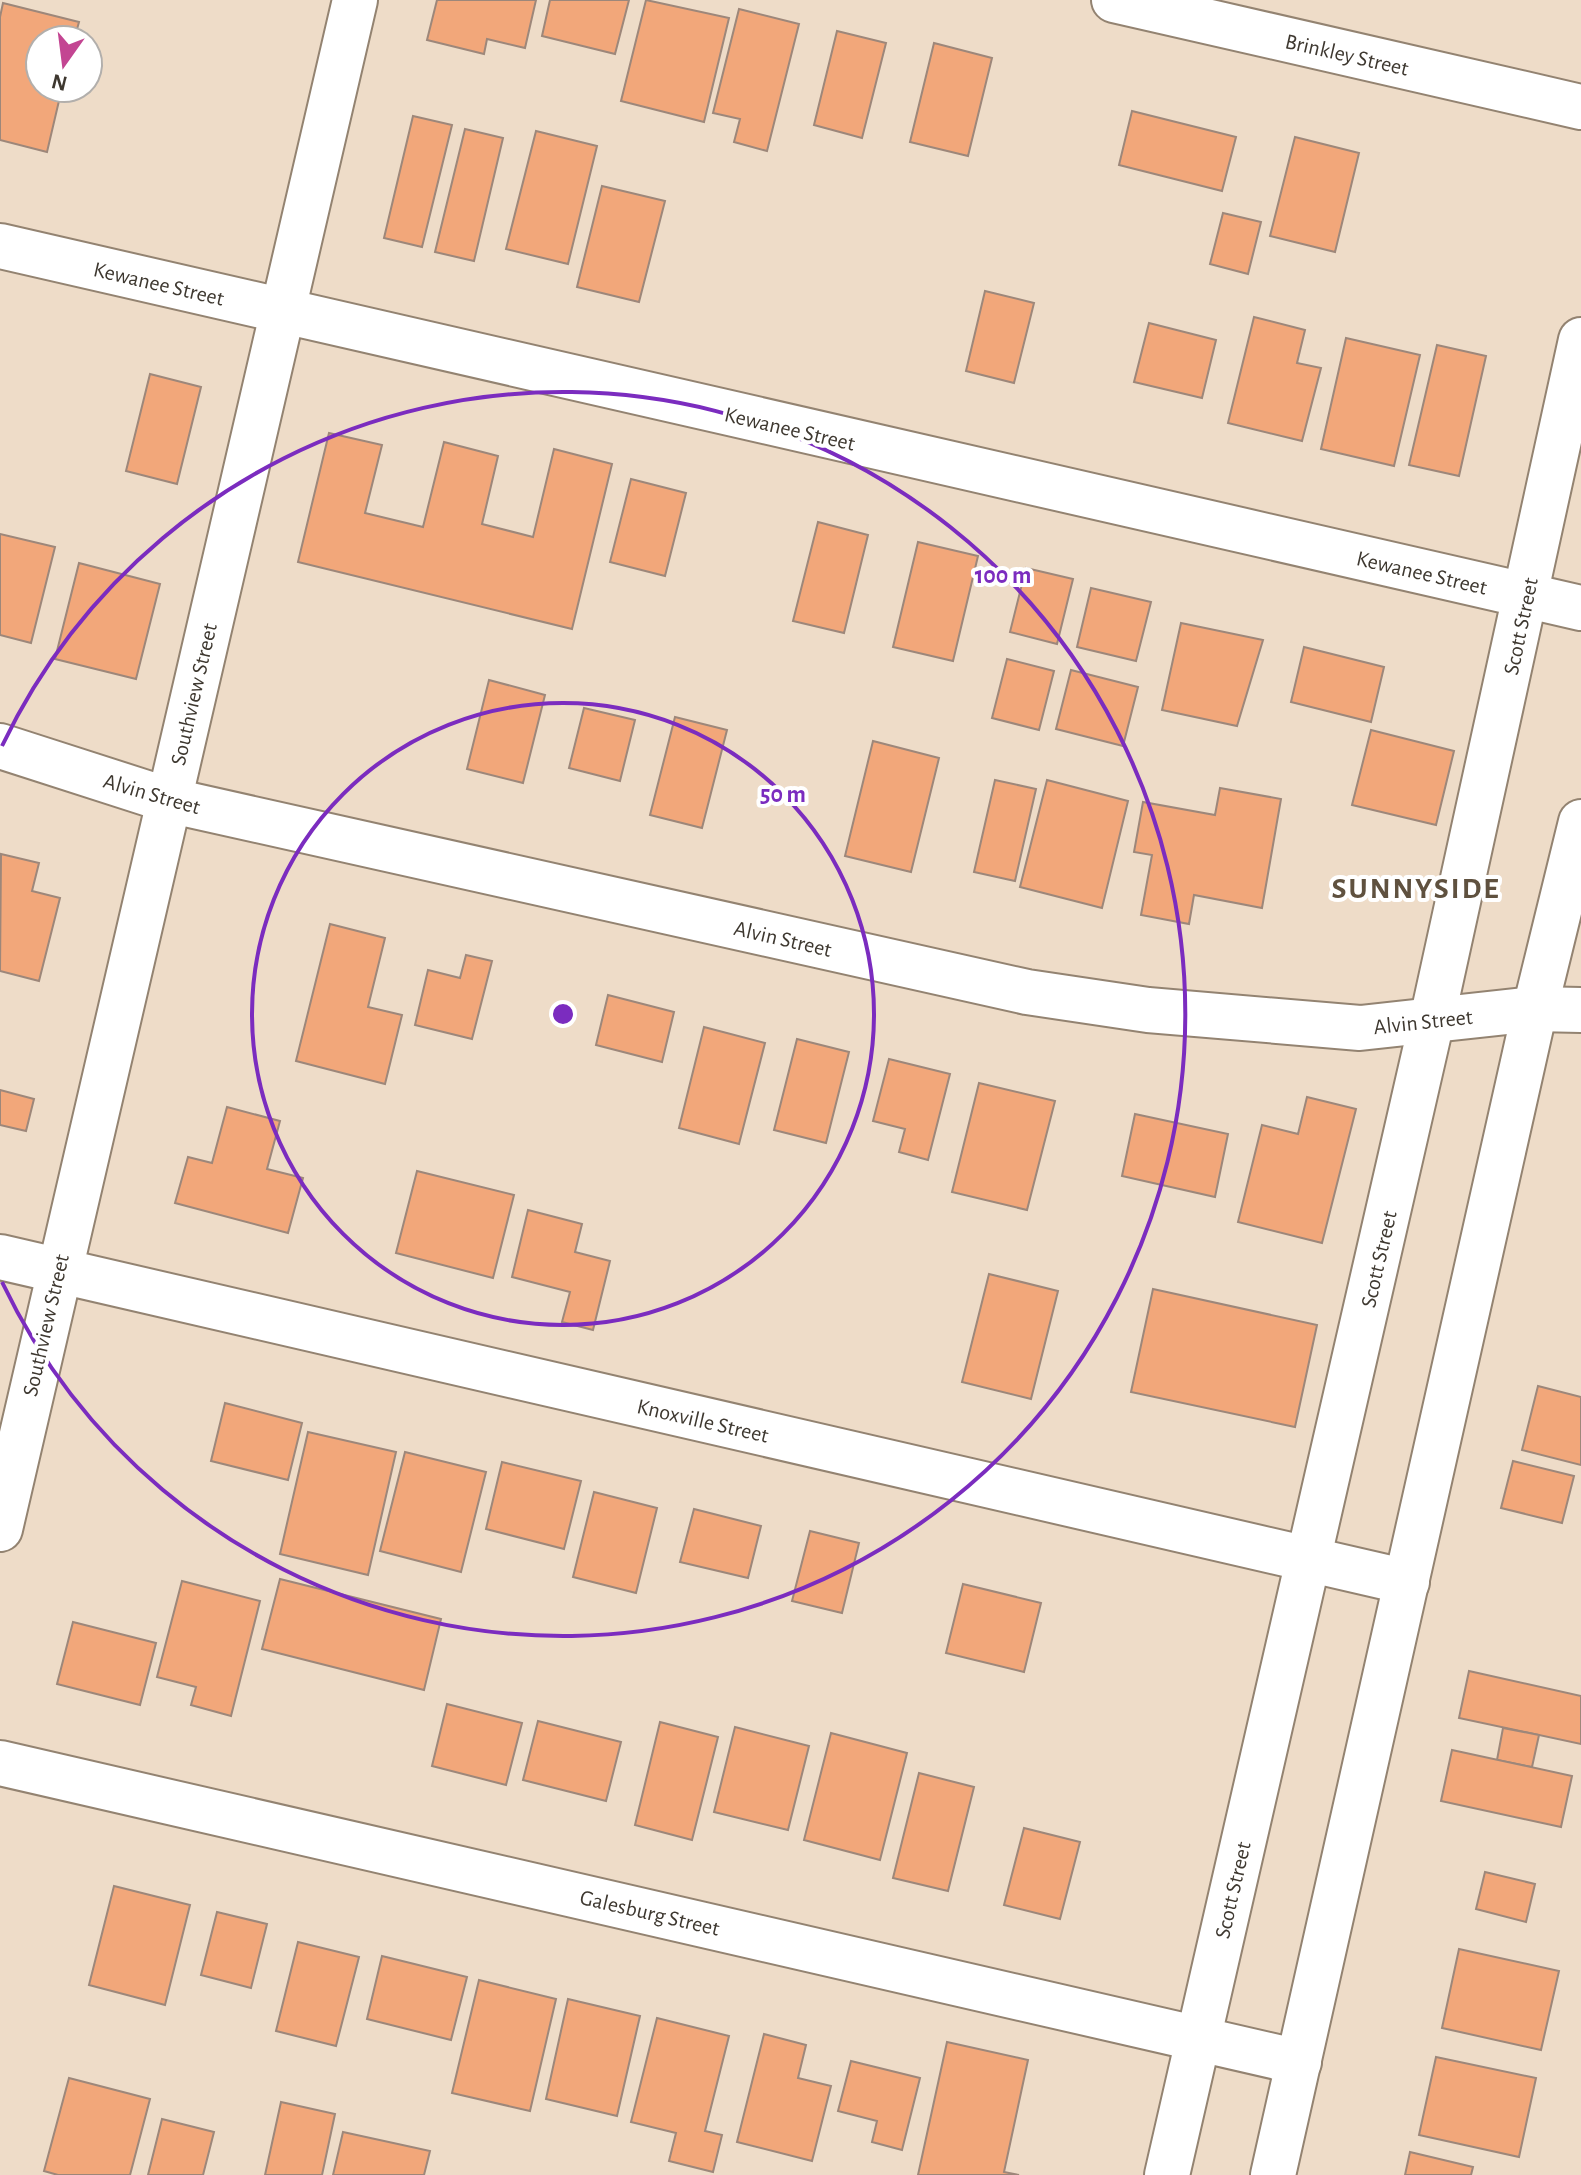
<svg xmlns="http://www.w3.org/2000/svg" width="1581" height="2175" font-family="'Alegreya Sans',sans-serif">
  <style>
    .building { fill: #f2a77a; stroke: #9d877a; stroke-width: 2 }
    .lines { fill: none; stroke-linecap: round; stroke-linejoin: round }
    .street-casing { stroke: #938371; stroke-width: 48 }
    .secondary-casing { stroke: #938371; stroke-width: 48 }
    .street { stroke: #fff; stroke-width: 44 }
    .secondary { stroke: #fff; stroke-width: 44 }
    .ring { fill: none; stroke: #7b2cbf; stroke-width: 4 }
    .labels { text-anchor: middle; stroke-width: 8; stroke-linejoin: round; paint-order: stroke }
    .street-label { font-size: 22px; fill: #3e3830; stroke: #fff }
    .district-label { font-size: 30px; font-weight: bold; letter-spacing: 2px; fill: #5f513f; stroke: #fff }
    .centre { fill: #7b2cbf; stroke: #fff; stroke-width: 4 }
    .ring-label { font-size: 24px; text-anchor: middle; font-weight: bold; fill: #7b2cbf; stroke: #fff; stroke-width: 8; stroke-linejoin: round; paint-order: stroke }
  </style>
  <rect width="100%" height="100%" fill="#eedcc8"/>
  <!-- building -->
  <g class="building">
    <path d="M437 0H536L525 48 487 39 484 54 427 40Z"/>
    <path d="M550 0H629L615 54 542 36Z"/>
    <path d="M646 0 729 18 704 122 621 101Z"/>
    <path d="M3 3 79 22 74 40H40V88H62L47 152 0 140V17Z"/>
    <path d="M739 9 799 24 767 151 734 142 740 119 713 113Z"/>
    <path d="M837 31 886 43 862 138 814 125Z"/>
    <path d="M934 43 992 58 968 156 910 142Z"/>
    <path d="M1132 111 1236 137 1222 191 1119 165Z"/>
    <path d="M413 116 452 125 422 247 384 238Z"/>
    <path d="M465 129 503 138 474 261 435 252Z"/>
    <path d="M536 131 597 146 568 264 506 249Z"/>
    <path d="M1295 137 1359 153 1335 252 1270 236Z"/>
    <path d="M602 186 665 201 639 302 577 287Z"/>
    <path d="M1223 213 1261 222 1248 274 1210 264Z"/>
    <path d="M985 291 1034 303 1014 383 966 371Z"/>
    <path d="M1254 317 1305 330 1297 363 1321 368 1302 441 1228 423Z"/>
    <path d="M1149 323 1216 340 1202 398 1134 382Z"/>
    <path d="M1346 338 1420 355 1394 466 1321 449Z"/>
    <path d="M1437 345 1486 356 1459 476 1409 465Z"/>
    <path d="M150 374 201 387 177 484 126 471Z"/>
    <path d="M329 433 382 445 365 513 423 527 444 442 498 456 482 524 533 537 554 449 612 464 572 629 298 562Z"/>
    <path d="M631 479 686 493 665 576 610 562Z"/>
    <path d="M818 522 868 535 844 633 793 621Z"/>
    <path d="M0 534 55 547 31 643 0 635Z"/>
    <path d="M918 542 978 556 953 661 893 647Z"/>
    <path d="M79 563 160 584 136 679 55 659Z"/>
    <path d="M1026 568 1073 579 1057 644 1010 632Z"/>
    <path d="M1091 588 1151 602 1136 661 1077 647Z"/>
    <path d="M1181 623 1263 640 1237 726 1162 710Z"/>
    <path d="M1304 647 1384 667 1371 722 1291 702Z"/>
    <path d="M1007 659 1054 671 1039 730 992 718Z"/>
    <path d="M1071 670 1138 687 1123 746 1056 729Z"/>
    <path d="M489 680 545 695 523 783 467 769Z"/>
    <path d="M584 708 635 720 620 781 569 768Z"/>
    <path d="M675 717 727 730 702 828 650 815Z"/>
    <path d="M1371 730 1454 751 1436 825 1352 805Z"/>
    <path d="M873 741 939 758 911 872 845 856Z"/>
    <path d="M995 780 1036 789 1015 881 974 872Z"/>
    <path d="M1047 780 1128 801 1102 908 1020 887Z"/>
    <path d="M1220 788 1281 799 1262 908 1194 895 1189 924 1141 915 1152 855 1134 852 1143 802 1215 815Z"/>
    <path d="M1 854 39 863 32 891 60 898 39 981 0 971Z"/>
    <path d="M330 924 385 938 368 1007 402 1015 385 1084 296 1061Z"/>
    <path d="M466 955 492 961 472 1039 415 1025 428 970 460 978Z"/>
    <path d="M608 995 674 1012 662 1062 596 1045Z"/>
    <path d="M704 1027 765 1043 739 1144 679 1128Z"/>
    <path d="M797 1039 849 1052 826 1143 774 1130Z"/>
    <path d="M889 1059 950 1074 928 1160 899 1152 905 1129 873 1121Z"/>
    <path d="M979 1083 1055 1101 1027 1210 952 1192Z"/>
    <path d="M0 1090 34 1099 26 1131 0 1125Z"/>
    <path d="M1307 1097 1356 1109 1322 1243 1238 1222 1262 1125 1298 1134Z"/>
    <path d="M227 1107 280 1121 267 1169 303 1178 288 1233 175 1203 188 1157 212 1163Z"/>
    <path d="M1135 1114 1228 1134 1215 1197 1122 1176Z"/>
    <path d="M417 1171 514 1195 493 1278 396 1253Z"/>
    <path d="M528 1210 582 1224 575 1252 610 1261 593 1330 562 1322 570 1292 512 1277Z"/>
    <path d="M989 1274 1058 1291 1031 1399 962 1382Z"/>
    <path d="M1153 1289 1317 1325 1295 1427 1131 1392Z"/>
    <path d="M1538 1386 1581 1397V1465L1522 1450Z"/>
    <path d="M225 1403 302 1423 288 1480 211 1461Z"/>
    <path d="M308 1432 396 1452 368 1575 280 1554Z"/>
    <path d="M405 1452 486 1472 461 1572 380 1551Z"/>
    <path d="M1513 1461 1574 1476 1562 1523 1501 1508Z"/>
    <path d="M502 1462 581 1481 564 1549 486 1529Z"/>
    <path d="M594 1492 657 1508 636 1593 573 1577Z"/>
    <path d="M694 1509 761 1526 748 1578 680 1562Z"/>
    <path d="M810 1531 859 1543 842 1613 792 1601Z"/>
    <path d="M280 1579 441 1619 424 1690 262 1649Z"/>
    <path d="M182 1581 260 1601 231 1716 191 1705 196 1687 157 1677Z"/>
    <path d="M963 1584 1041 1603 1024 1672 946 1653Z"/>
    <path d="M73 1622 156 1643 140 1705 57 1684Z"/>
    <path d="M1469 1671 1581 1696V1744L1459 1718Z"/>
    <path d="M447 1704 522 1723 506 1785 432 1766Z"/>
    <path d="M538 1721 621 1742 606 1801 523 1780Z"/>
    <path d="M660 1722 718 1737 692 1840 635 1825Z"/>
    <path d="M735 1727 809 1746 788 1830 714 1812Z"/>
    <path d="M1503 1728 1539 1735 1532 1767 1497 1760Z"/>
    <path d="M831 1733 907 1753 880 1860 804 1840Z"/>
    <path d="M1452 1750 1572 1776 1561 1827 1441 1801Z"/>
    <path d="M919 1773 974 1787 948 1891 893 1878Z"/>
    <path d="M1024 1828 1080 1842 1060 1919 1004 1905Z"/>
    <path d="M1485 1872 1535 1884 1526 1922 1476 1909Z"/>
    <path d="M114 1886 190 1905 165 2005 89 1985Z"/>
    <path d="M217 1912 267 1924 251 1988 201 1975Z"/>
    <path d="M298 1942 359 1957 336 2046 276 2031Z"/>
    <path d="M1459 1949 1559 1971 1541 2050 1442 2028Z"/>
    <path d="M382 1956 467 1977 451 2040 367 2019Z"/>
    <path d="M479 1980 556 1999 530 2111 452 2093Z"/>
    <path d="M568 1999 640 2016 617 2116 546 2099Z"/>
    <path d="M657 2018 729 2036 705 2131 722 2135 713 2172 669 2161 676 2133 631 2122Z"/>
    <path d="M764 2034 806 2045 798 2078 831 2086 812 2161 737 2142Z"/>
    <path d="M947 2042 1028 2060 1004 2172 1019 2175H918Z"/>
    <path d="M1436 2057 1536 2078 1519 2157 1419 2135Z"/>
    <path d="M851 2061 920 2078 902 2150 872 2142 877 2121 838 2111Z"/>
    <path d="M69 2078 150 2099 130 2175H58L44 2171Z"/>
    <path d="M281 2102 335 2114 322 2175H265Z"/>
    <path d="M162 2119 214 2132 203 2175H148Z"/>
    <path d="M343 2132 430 2151 424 2175H333Z"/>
    <path d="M1410 2152 1473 2167 1471 2175H1405Z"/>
  </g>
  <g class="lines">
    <!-- street casing -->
    <g class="street-casing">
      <g id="street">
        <path d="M1114 0 1581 107"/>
        <path d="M0 246 1581 608"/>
        <path d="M0 746 168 800 1027 992 1148 1010 1360 1028 1535 1009 1581 1010"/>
        <path d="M0 1257 1407 1582"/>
        <path d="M0 1529 355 0"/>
        <path d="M0 1763 1299 2062"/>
      </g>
    </g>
    <!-- secondary casing -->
    <g class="secondary-casing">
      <g id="secondary">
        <path d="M1167 2175 1432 1020 1581 340"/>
        <path d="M1273 2175 1535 1009 1581 822"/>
      </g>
    </g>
    <!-- street -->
    <use href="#street" class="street"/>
    <!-- secondary -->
    <use href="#secondary" class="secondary"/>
  </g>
  <!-- distance rings -->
  <g class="ring">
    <circle cx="563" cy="1014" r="311"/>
    <path d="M2 746A622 622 0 1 1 2 1282"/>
  </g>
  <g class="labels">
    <!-- street labels -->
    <g class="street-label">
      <text transform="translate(1347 54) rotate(13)" y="8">Brinkley Street</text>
      <text transform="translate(159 283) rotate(13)" y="8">Kewanee Street</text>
      <text transform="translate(790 428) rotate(13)" y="8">Kewanee Street</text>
      <text transform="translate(1422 572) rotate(13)" y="8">Kewanee Street</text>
      <text transform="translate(1520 626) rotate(-78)" y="8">Scott Street</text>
      <text transform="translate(193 694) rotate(-77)" y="8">Southview Street</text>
      <text transform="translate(152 793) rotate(16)" y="8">Alvin Street</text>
      <text transform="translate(783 938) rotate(13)" y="8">Alvin Street</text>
      <text transform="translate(1423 1021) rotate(-6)" y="8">Alvin Street</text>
      <text transform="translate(1378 1259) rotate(-77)" y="8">Scott Street</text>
      <text transform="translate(45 1325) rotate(-77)" y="8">Southview Street</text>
      <text transform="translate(703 1420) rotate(13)" y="8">Knoxville Street</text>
      <text transform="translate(1232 1890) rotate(-77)" y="8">Scott Street</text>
      <text transform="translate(650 1912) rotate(13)" y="8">Galesburg Street</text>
    </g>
    <!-- district labels -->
    <g class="district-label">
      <text x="1416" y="898">SUNNYSIDE</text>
    </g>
  </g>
  <circle cx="563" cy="1014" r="12" class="centre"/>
  <g class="ring-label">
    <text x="1003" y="583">100 m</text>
    <text x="783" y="802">50 m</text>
  </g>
  <!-- north arrow -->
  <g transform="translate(64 64) rotate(194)"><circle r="38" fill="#ffffff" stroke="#b2afac" stroke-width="2"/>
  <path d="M0-6L14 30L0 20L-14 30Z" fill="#c34592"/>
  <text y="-12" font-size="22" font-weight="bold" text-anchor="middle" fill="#3e3830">N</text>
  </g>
</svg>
